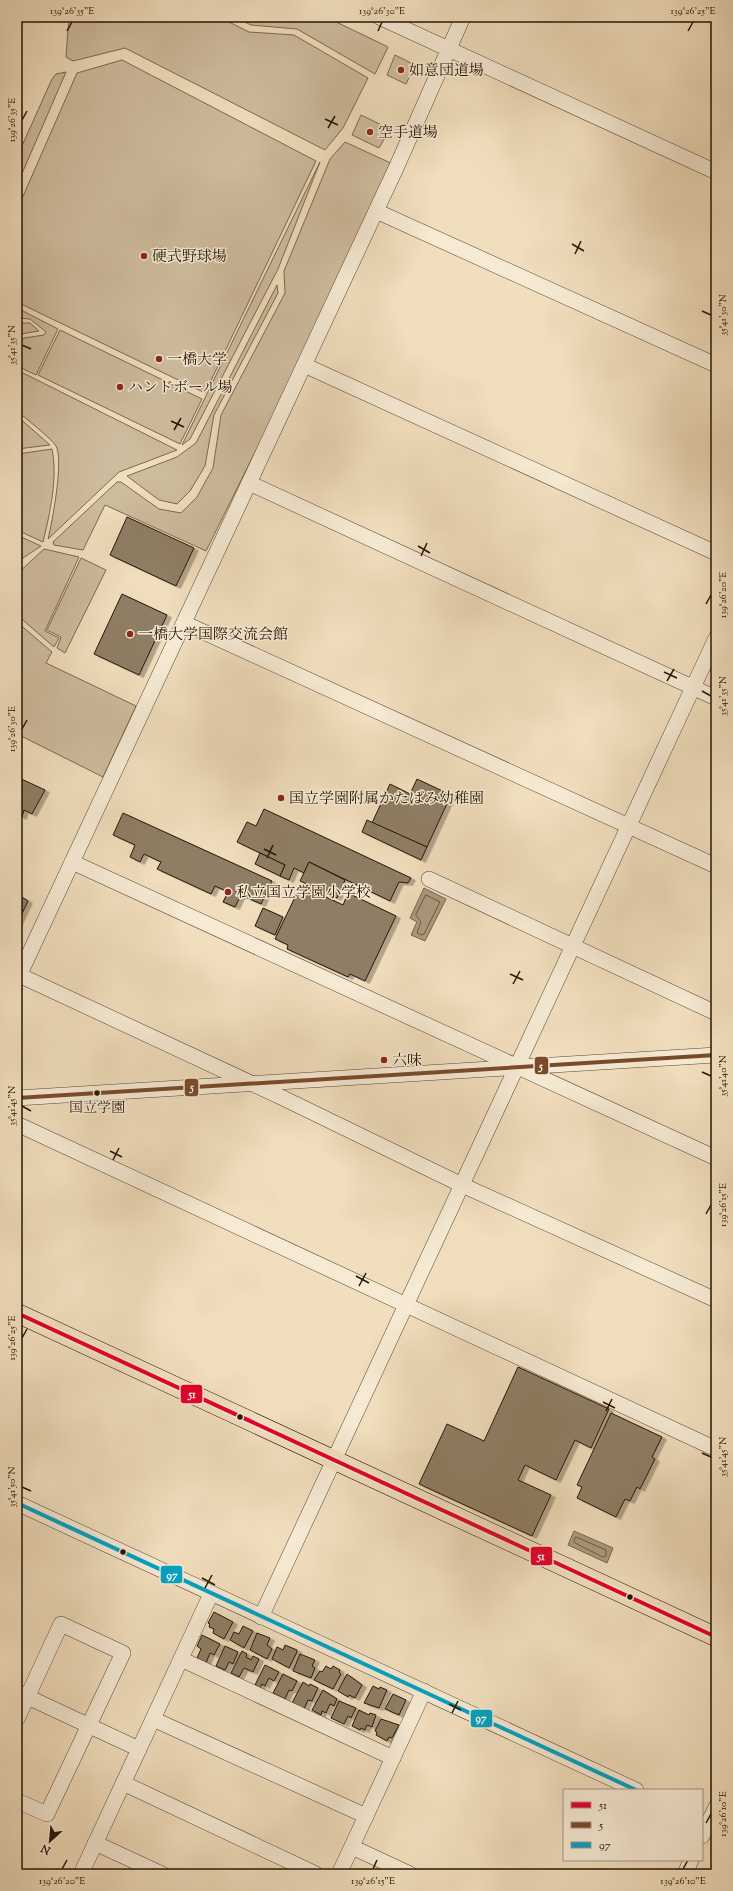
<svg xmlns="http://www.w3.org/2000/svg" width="733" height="1891" font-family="'Sorts Mill Goudy','Noto Serif JP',serif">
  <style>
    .green { fill: #cebc9e; stroke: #7a6852 }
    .water { fill: #ac9a7e; stroke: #76654e }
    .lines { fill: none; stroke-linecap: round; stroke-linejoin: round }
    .shore { stroke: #685842; stroke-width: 1 }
    .building { fill: #8f7e65; stroke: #251505; filter: url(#shadow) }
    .minor-casing { stroke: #584733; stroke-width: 16 }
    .major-casing { stroke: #251505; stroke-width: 20 }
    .minor { stroke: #f6ead4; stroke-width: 15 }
    .major { stroke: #f1debd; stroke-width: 19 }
    .bus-1-casing { stroke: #f6ead4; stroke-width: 7 }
    .bus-2-casing { stroke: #f6ead4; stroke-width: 7 }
    .bus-3-casing { stroke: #f6ead4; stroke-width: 7 }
    .bus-1 { stroke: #e4002b; stroke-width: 4 }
    .bus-2 { stroke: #7a4b2a; stroke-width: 4 }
    .bus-3 { stroke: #02a2c4; stroke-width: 4 }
    .ticks { fill: none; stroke: #251505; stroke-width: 1.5 }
    .poi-dot { fill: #8f2418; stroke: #f6ead4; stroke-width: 1.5 }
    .bus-dot { fill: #251505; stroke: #f6ead4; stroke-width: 1.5 }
    .labels { text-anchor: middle; stroke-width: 3; stroke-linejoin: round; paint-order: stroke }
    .bus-label { font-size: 14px; fill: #251505; stroke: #f6ead4 }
    .poi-label { font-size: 15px; fill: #251505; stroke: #f6ead4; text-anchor: start }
    .line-badge { stroke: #f6ead4; stroke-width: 1.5 }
    .badge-label { font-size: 11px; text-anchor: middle; font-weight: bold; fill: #fff }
    .neatline { fill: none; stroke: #251505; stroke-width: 1.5 }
    .ticks-label { font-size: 10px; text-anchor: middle; fill: #251505 }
  </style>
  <defs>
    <filter id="shadow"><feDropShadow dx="4.5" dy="2.5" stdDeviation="0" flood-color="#0004"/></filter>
  </defs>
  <rect width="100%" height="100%" fill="#f1debd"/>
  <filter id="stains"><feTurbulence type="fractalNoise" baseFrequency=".005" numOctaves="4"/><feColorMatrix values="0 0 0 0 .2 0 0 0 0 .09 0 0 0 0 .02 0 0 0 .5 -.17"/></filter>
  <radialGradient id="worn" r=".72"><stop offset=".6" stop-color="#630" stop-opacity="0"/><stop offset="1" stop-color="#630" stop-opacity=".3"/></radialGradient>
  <!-- green -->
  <g class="green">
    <path d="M69 17H219L249 32 294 35 368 78 343 128 325 150 125 48 73 61 66 57Z"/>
    <path d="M234 17H326L388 47 375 74 297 29 251 25Z"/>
    <path d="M395 55 415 65 406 84 387 75Z"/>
    <path d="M122 60 316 161 205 393 17 302V210L77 73Z"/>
    <path d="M66 72 17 185V157L52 79 56 74Z"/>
    <path d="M361 115 390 129 379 148 352 135Z"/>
    <path d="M345 142 397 166 206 551 105 505 83 550 54 545 53 542 117 482H121L159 509 181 513 197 497 213 468 221 415 285 293 284 271 330 159Z"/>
    <path d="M320 162 278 269 190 439 182 445Z"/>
    <path d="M277 285 278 293 214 415 205 466 190 491 177 504 159 500 127 476 177 457 196 443Z"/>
    <path d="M17 308 58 329 36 375 17 366V347L24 338 44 335 46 332 30 319 17 318Z"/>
    <path d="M17 323H30L39 331 21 334 17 340Z"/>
    <path d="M60 330 202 399 180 444 38 375Z"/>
    <path d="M17 370 177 450 119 472 48 539C52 523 64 460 56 446 51 438 25 418 17 411Z"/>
    <path d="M17 416 50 445 17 449Z"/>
    <path d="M52 449C58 478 50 513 43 542L17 530V454Z"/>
    <path d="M17 535 41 546 17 562Z"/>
    <path d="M44 549 79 557 45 631 59 638 54 647 17 615V574Z"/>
    <path d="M81 558 106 570 65 653 57 648 61 637 47 630Z"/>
    <path d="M17 622 52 652 46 663 136 706 103 777 17 734Z"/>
  </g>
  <!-- water -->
  <g class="water">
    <path d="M424 888 446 899 425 941 411 935 417 922 410 918Z"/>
    <path d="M574 1531 613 1548 607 1563 568 1545Z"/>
  </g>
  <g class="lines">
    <!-- shore -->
    <g class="shore">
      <path d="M426 895 440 902 424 934 422 935 417 933 421 922 416 915Z"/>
      <path d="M576 1537 606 1550V1556L603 1557 575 1543 574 1541Z"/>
    </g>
  </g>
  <!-- building -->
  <g class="building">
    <path d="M127 517 194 548 176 586 110 555Z"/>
    <path d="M122 594 167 615 139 675 94 654Z"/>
    <path d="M17 777 45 790 32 814 24 810 22 817 17 814Z"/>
    <path d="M417 779 451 795 427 847 372 823 390 784 410 794Z"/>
    <path d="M264 809 411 878 408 883 399 882 390 901 309 862 304 873 294 868 289 880 280 876 285 865 237 842 247 822 256 826Z"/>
    <path d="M123 813 272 881 261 904 241 895 235 907 223 902 228 892 215 886 211 894 157 869 161 862 144 854 140 862 130 857 135 845 113 835Z"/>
    <path d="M367 820 427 847 421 860 362 832Z"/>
    <path d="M260 853 285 865 280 876 255 864Z"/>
    <path d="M309 862 345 880 337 898 300 881Z"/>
    <path d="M307 888 343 905 348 893 396 916 365 981 350 974 348 977 287 949 288 945 275 939 297 893 303 896Z"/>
    <path d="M17 894 28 901 17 924Z"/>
    <path d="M263 908 283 917 275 935 255 926Z"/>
    <path d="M518 1367 609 1409 591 1448 575 1440 556 1480 525 1465 518 1480 551 1495 532 1536 419 1484 447 1424 484 1441Z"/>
    <path d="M611 1413 662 1437 652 1457 655 1459 640 1489 637 1487 630 1501 625 1499 616 1517 577 1498 582 1487 577 1485Z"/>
    <path d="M214 1612 233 1622 224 1639 213 1633 214 1629 209 1627 210 1624 208 1623Z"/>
    <path d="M243 1626 253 1631 244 1648 230 1640 234 1632 239 1634Z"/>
    <path d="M257 1633 270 1638 267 1645 272 1649 267 1659 250 1650Z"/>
    <path d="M202 1635 220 1644 214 1655 210 1653 206 1663 197 1658 201 1649 197 1646Z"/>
    <path d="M285 1645 297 1650V1652L289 1668 272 1659 277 1647 283 1650Z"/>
    <path d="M225 1646 238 1652 233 1664 229 1662 225 1670 216 1666Z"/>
    <path d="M242 1651 247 1654 246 1657 251 1660 253 1656 259 1659 253 1672 244 1668 239 1677 231 1673Z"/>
    <path d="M300 1654 315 1660 312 1666 315 1668 311 1678 293 1671Z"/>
    <path d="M265 1665 279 1672 274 1681 269 1678 265 1686 262 1684 260 1688 255 1685Z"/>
    <path d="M326 1666 331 1669 333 1666 340 1670 339 1672 341 1674 333 1689 314 1680 320 1671 322 1672Z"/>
    <path d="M283 1674 297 1681 292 1691 289 1690 285 1699 273 1693Z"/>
    <path d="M347 1674 362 1685 355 1698 349 1695 348 1697 338 1691Z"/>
    <path d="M303 1682 309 1686 310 1684 318 1688 312 1701 308 1700 304 1709 292 1703Z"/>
    <path d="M373 1686 379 1689 380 1687 387 1690 379 1708 364 1703Z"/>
    <path d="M323 1690 337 1699 334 1706 330 1704 326 1713 322 1711 321 1715 312 1710Z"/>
    <path d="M393 1694 406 1700 399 1715 385 1709Z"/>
    <path d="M339 1701 356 1708 351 1718 348 1716 344 1724 331 1718Z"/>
    <path d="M359 1710 369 1715 370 1713 376 1715 372 1727 367 1725 365 1730 361 1728 360 1730 352 1726Z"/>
    <path d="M381 1719 399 1725 392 1738 389 1737 387 1741 376 1735 377 1732 375 1731Z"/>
  </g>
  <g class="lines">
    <!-- minor casing -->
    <g class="minor-casing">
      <g id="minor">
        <path d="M379 17 716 172"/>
        <path d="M376 211 716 365"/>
        <path d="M304 365 716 553"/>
        <path d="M249 483 716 698"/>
        <path d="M184 623 716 866"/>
        <path d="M72 862 716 1158"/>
        <path d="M429 879 716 1013"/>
        <path d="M19 975 283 1098 462 1185 716 1300"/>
        <path d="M17 980 397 166 463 17"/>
        <path d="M17 1098 716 1055"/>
        <path d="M17 1124 716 1449"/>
        <path d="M17 1503 636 1790"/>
        <path d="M261 1617 716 638"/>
        <path d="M181 1659 393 1758"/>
        <path d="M17 1692 139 1749"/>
        <path d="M17 1719 61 1624 123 1653 47 1814 17 1801"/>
        <path d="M153 1719 366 1816"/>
        <path d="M123 1783 316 1874"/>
        <path d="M702 1836 716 1807"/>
        <path d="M95 1843 162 1874"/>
        <path d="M352 1847 410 1874"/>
        <path d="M81 1874 211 1594"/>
        <path d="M339 1874 424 1691"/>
        <path d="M685 1874 691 1860"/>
      </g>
    </g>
    <!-- major casing -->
    <g class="major-casing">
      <path id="major" d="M17 1313 716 1637"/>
    </g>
    <!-- minor -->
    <use href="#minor" class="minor"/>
    <!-- major -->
    <use href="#major" class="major"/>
    <!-- bus-1 casing -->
    <g class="bus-1-casing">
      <path id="bus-1" d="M17 1313 716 1637"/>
    </g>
    <!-- bus-2 casing -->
    <g class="bus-2-casing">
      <path id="bus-2" d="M17 1098 716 1055"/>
    </g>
    <!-- bus-3 casing -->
    <g class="bus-3-casing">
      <path id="bus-3" d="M17 1503 636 1790"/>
    </g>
    <!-- bus-1 -->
    <use href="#bus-1" class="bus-1"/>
    <!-- bus-2 -->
    <use href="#bus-2" class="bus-2"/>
    <!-- bus-3 -->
    <use href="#bus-3" class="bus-3"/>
  </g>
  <!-- ticks -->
  <path class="ticks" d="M67 31 72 22M378 31 382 22M688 31 693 22M325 119 338 125M22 120 27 111M328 128 335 116M572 244 584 251M575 254 581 241M702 311 711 315M22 345 31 349M171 421 184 427M174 430 181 418M418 546 430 553M421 556 427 543M706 604 711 595M664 672 677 678M667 681 674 669M702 691 711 696M22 729 27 720M264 849 276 855M267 858 273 845M510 974 523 980M513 984 520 971M702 1072 711 1076M22 1106 31 1111M110 1151 122 1157M113 1160 119 1148M706 1214 711 1205M356 1276 369 1283M359 1286 366 1273M22 1338 27 1329M603 1402 615 1408M606 1411 612 1399M702 1453 711 1457M22 1487 31 1491M202 1578 215 1585M205 1588 212 1575M449 1704 461 1710M452 1713 458 1701M706 1823 711 1814M62 1869 67 1860M373 1869 377 1860M683 1869 688 1860"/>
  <!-- markers -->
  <g class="poi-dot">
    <circle cx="401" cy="70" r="4"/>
    <circle cx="370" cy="132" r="4"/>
    <circle cx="144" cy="256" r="4"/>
    <circle cx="159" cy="359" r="4"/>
    <circle cx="120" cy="387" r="4"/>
    <circle cx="130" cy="634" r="4"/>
    <circle cx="281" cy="798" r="4"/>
    <circle cx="228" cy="892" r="4"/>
    <circle cx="384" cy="1060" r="4"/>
  </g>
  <g class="bus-dot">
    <circle cx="97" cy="1093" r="3.5"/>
    <circle cx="240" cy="1417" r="3.5"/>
    <circle cx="123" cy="1552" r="3.5"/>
    <circle cx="630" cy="1597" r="3.5"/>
  </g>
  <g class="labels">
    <!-- bus labels -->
    <g class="bus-label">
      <text x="97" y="1112">国立学園</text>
    </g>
    <!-- poi labels -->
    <g class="poi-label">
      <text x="409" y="75">如意団道場</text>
      <text x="378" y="137">空手道場</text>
      <text x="152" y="261">硬式野球場</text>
      <text x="167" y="364">一橋大学</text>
      <text x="128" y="392">ハンドボール場</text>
      <text x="138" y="639">一橋大学国際交流会館</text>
      <text x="289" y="803">国立学園附属かたばみ幼稚園</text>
      <text x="236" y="897">私立国立学園小学校</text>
      <text x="392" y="1065">六味</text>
    </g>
  </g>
  <g class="line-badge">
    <rect x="534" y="1056" width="15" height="19" rx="4" fill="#7a4b2a"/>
    <rect x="184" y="1078" width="15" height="19" rx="4" fill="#7a4b2a"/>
    <rect x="180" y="1384" width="23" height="20" rx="4" fill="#e4002b"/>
    <rect x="530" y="1546" width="23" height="20" rx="4" fill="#e4002b"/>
    <rect x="160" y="1565" width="23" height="19" rx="4" fill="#02a2c4"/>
    <rect x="470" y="1709" width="23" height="19" rx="4" fill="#02a2c4"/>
  </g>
  <g class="badge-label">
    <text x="541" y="1070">5</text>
    <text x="192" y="1091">5</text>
    <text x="192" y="1398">51</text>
    <text x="541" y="1560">51</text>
    <text x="172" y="1579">97</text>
    <text x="481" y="1722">97</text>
  </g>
  <!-- margin -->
  <rect width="733" height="1891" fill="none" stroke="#f1debd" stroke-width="44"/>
  <!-- legend -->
  <rect x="563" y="1789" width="140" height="72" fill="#f6ead4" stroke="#a29581"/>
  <rect x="571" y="1802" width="20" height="6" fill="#e4002b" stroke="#a29581"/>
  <text x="599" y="1809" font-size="12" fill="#251505">51</text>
  <rect x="571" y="1822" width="20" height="6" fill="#7a4b2a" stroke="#a29581"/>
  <text x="599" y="1829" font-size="12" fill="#251505">5</text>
  <rect x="571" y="1842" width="20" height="6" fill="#02a2c4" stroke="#a29581"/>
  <text x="599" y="1849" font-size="12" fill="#251505">97</text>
  <!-- north arrow -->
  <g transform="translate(50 1841) rotate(207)" stroke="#f6ead4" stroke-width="3" paint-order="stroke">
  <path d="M0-3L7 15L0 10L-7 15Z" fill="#251505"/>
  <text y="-6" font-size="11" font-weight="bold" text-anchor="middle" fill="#251505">N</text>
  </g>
  <rect x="22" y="22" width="689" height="1847" class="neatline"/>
  <g class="ticks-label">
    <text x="72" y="14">139°26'35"E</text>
    <text x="382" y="14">139°26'30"E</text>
    <text x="693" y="14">139°26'25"E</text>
    <text transform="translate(11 120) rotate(-90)" y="4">139°26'35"E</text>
    <text transform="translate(722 315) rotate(-90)" y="4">35°41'30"N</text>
    <text transform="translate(11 345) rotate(-90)" y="4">35°41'35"N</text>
    <text transform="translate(722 595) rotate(-90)" y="4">139°26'20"E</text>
    <text transform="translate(722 696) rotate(-90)" y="4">35°41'35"N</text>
    <text transform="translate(11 729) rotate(-90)" y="4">139°26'30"E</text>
    <text transform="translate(722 1076) rotate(-90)" y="4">35°41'40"N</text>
    <text transform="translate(11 1106) rotate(-90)" y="4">35°41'45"N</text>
    <text transform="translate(722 1205) rotate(-90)" y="4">139°26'15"E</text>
    <text transform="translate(11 1338) rotate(-90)" y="4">139°26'25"E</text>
    <text transform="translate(722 1457) rotate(-90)" y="4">35°41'45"N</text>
    <text transform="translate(11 1487) rotate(-90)" y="4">35°41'50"N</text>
    <text transform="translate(722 1814) rotate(-90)" y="4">139°26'10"E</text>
    <text x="62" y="1884">139°26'20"E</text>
    <text x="373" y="1884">139°26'15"E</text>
    <text x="683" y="1884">139°26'10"E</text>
  </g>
  <rect width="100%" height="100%" filter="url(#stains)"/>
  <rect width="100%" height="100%" fill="url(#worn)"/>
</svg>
